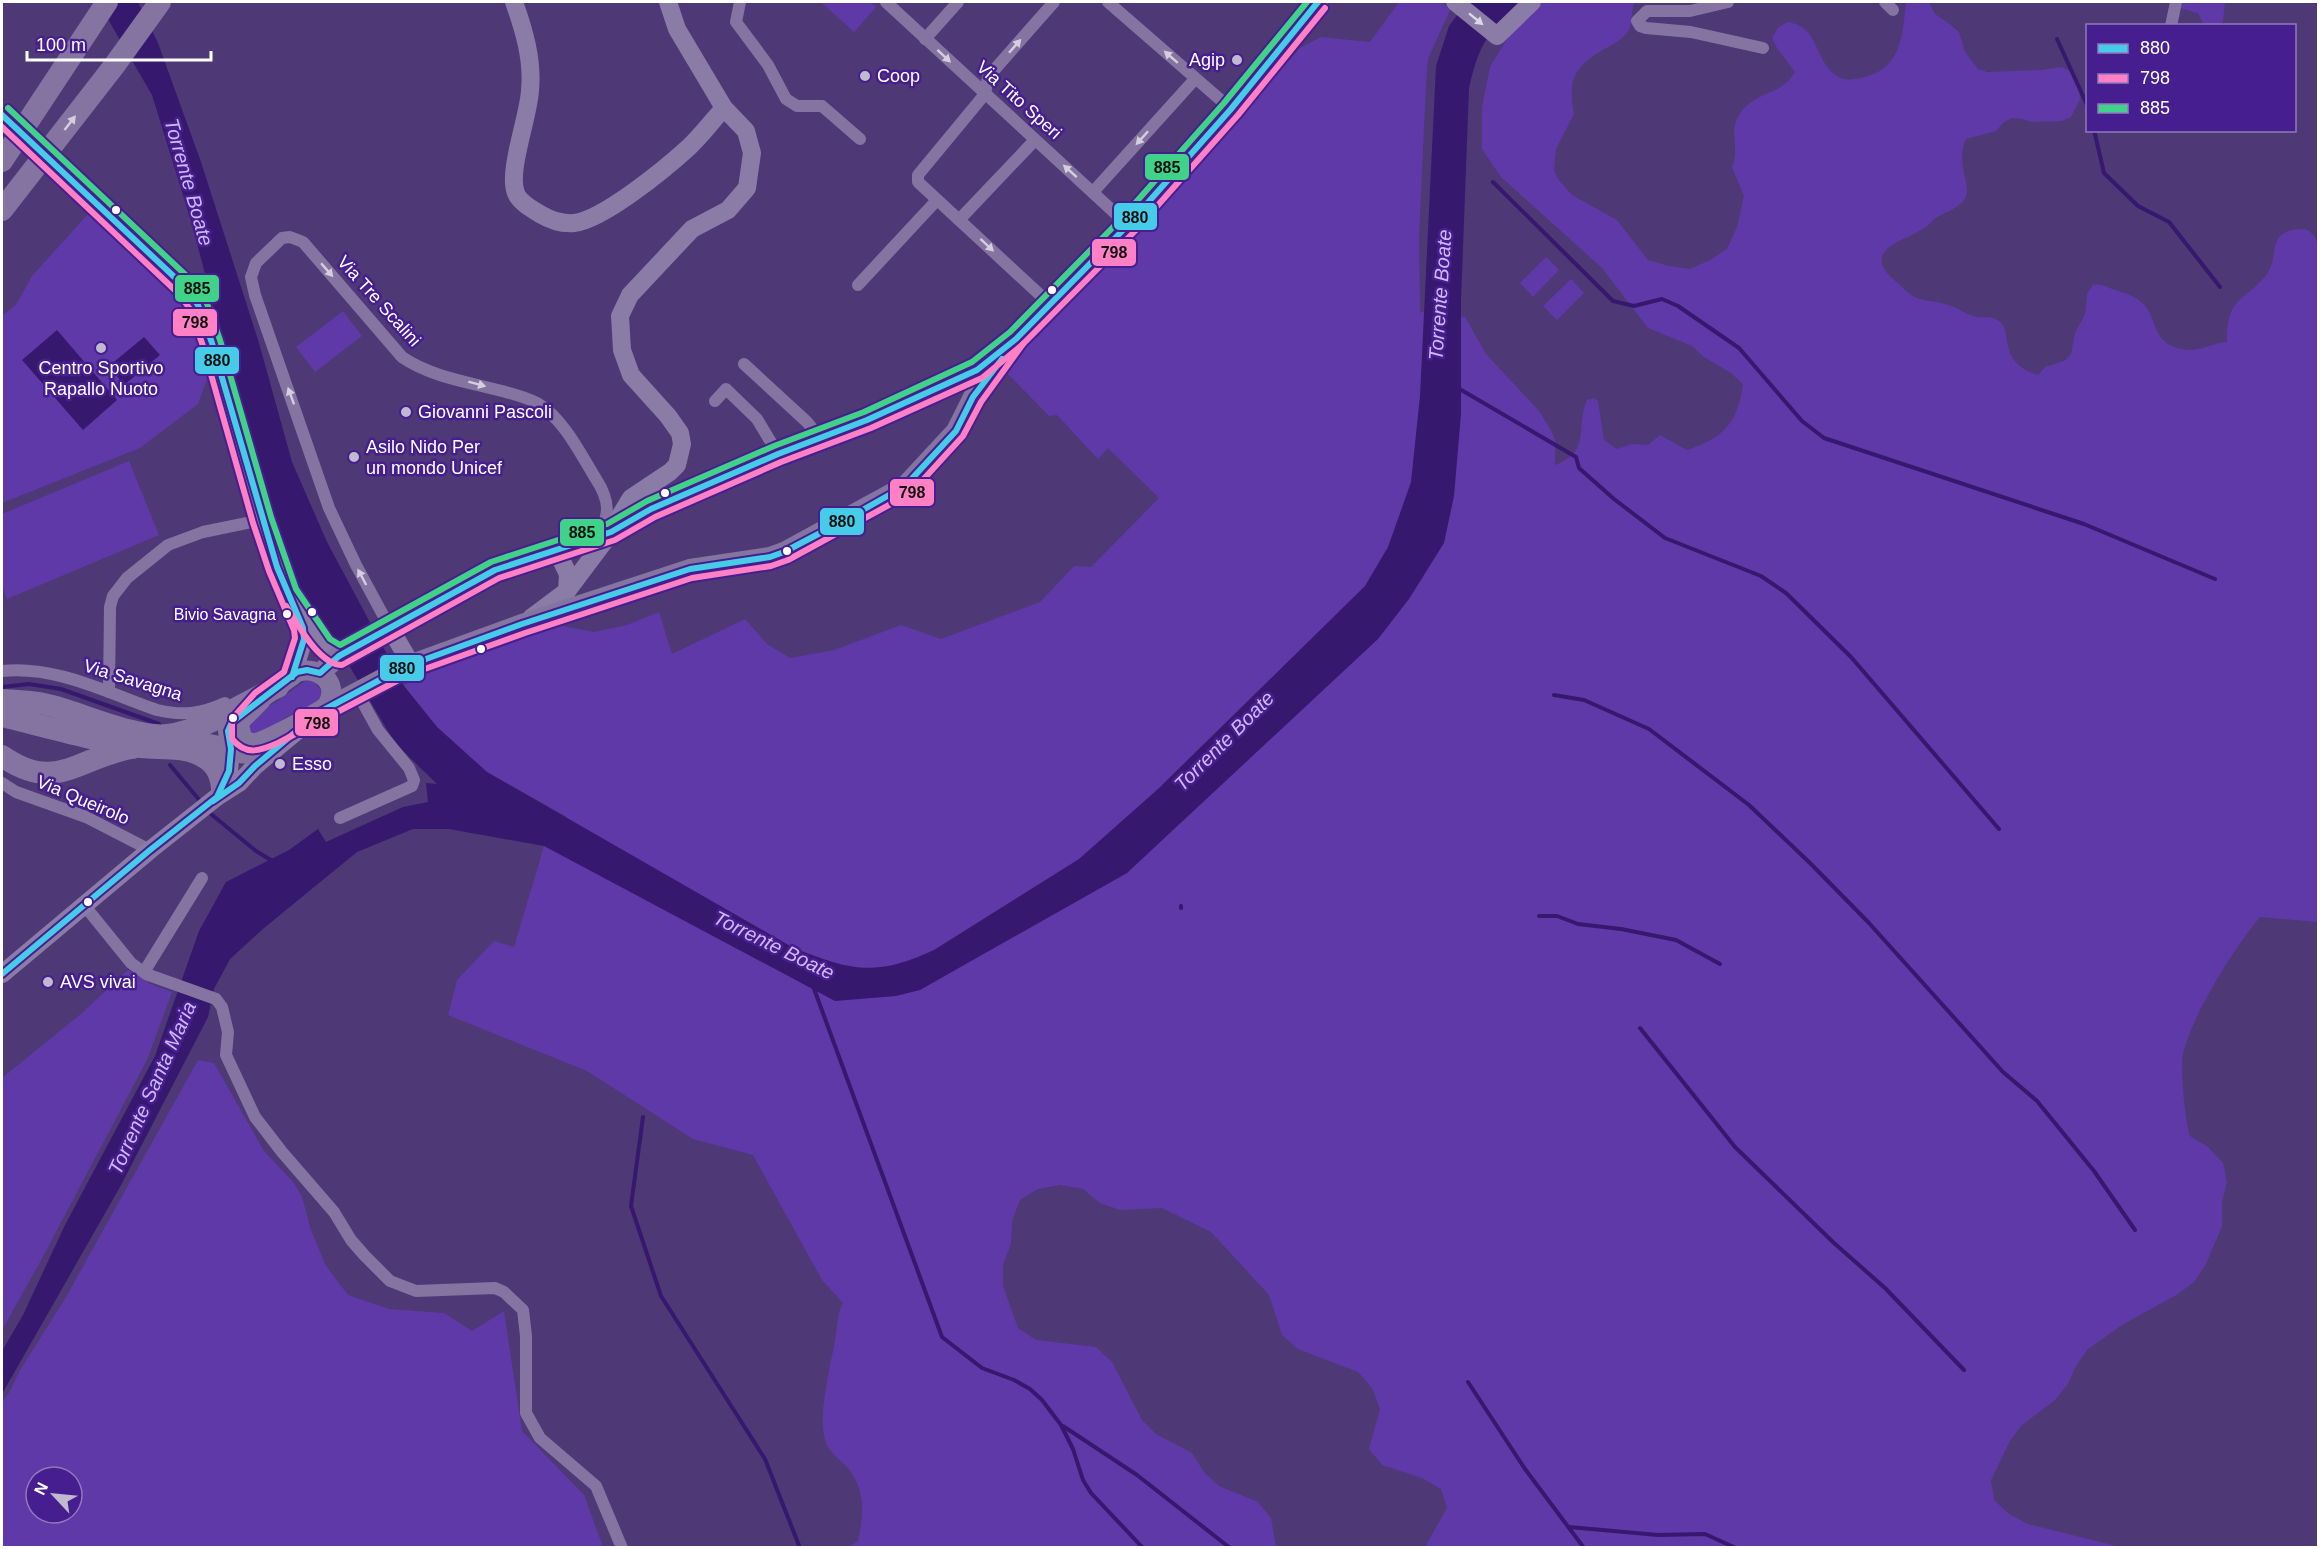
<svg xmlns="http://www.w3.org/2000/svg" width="2320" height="1549" font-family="Arial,sans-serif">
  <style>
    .green { fill: #5f39a8; fill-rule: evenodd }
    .water { fill: #37186f }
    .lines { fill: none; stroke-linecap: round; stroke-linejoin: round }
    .stream { stroke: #37186f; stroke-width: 4 }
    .secondary-tunnel { stroke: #69568b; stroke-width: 18; stroke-dasharray: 18 9; stroke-linecap: butt }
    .street { stroke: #8574a1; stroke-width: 12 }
    .secondary { stroke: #8a7ca6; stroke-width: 18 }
    .primary { stroke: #8474a0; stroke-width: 20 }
    .highway { stroke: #8574a1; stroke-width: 22 }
    .bus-1-casing { stroke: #471e90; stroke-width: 10 }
    .bus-2-casing { stroke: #471e90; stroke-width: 10 }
    .bus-3-casing { stroke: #471e90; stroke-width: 10 }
    .bus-1 { stroke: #46cce9; stroke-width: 6 }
    .bus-2 { stroke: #ff80c5; stroke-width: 6 }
    .bus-3 { stroke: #40d288; stroke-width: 6 }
    .oneway { fill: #dcd8e4 }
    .oneway2 { fill: #d4cede }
    .poi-dot { fill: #c1b9cf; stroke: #471e90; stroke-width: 2 }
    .bus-dot { fill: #fff; stroke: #471e90; stroke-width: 2 }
    .labels { text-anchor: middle; stroke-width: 5; stroke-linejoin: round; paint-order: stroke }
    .bus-label { font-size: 16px; fill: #fff; stroke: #471e90; text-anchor: end }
    .poi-label { font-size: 18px; fill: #fff; stroke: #471e90; text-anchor: start }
    .street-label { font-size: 18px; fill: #fff; stroke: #471e90 }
    .water-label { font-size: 20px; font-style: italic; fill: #cdbaf4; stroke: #471e90 }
    .line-badge { stroke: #471e90; stroke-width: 2 }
    .pale-badge-label { font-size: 16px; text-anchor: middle; font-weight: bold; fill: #111 }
  </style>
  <rect width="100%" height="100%" fill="#4e3876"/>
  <!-- green -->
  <g class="green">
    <path d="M821 2H870L876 7 854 32Z"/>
    <path d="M1399 2H1442L1450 10 1428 59 1426 84 1419 237 1420 312 1465 317 1486 354 1539 411 1551 430 1555 440V465C1592 451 1575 427 1587 400L1594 398 1598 401 1604 440 1617 449 1632 444 1648 445 1660 435 1687 450C1723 438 1738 423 1743 384L1731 373 1704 357 1692 346 1648 328 1602 268 1501 177 1482 149V107L1490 67 1513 29 1542 2H1635C1630 11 1634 23 1627 33 1621 40 1613 45 1604 49 1575 66 1567 80 1574 114L1556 149 1554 170 1558 179 1572 195 1617 220 1648 260 1669 266 1690 269 1710 260 1727 249 1737 227 1744 196 1732 167C1740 148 1729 132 1738 117 1753 90 1781 97 1795 72L1777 48 1772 38 1778 28 1787 22C1818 25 1814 57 1834 74 1842 81 1851 80 1861 78 1902 69 1902 37 1906 2H1929L1935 14 1951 25 1959 32 1965 52 1978 69 1987 72 2041 70 2062 67 2071 71 2077 78 2080 99 2071 117 2062 121 2032 122 2022 119 2012 118 2003 123 1996 131 1966 139C1954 164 1974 187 1964 200 1956 210 1945 212 1934 219 1931 222 1928 226 1924 228 1914 235 1902 239 1892 245 1871 260 1886 273 1899 284 1905 289 1909 295 1917 298 1927 302 1938 301 1948 305 1958 308 1967 315 1977 317 1984 318 1989 316 1995 319 2017 327 1993 361 2038 375L2045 367 2064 361 2071 354 2075 333 2085 314 2087 294 2093 285C2104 284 2106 287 2115 290 2124 293 2134 295 2141 302 2159 316 2149 343 2182 349 2199 353 2211 343 2227 342 2227 295 2243 304 2267 274 2280 257 2265 232 2299 229 2311 228 2315 236 2318 245V922L2260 917C2234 948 2192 1015 2183 1054 2180 1071 2185 1119 2190 1136L2208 1147 2223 1163 2227 1182 2222 1203V1226L2206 1264 2194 1282 2178 1294 2122 1325 2088 1349 2076 1366 2068 1384 2055 1400 2022 1425 2010 1441 1991 1480 1994 1500 2009 1514 2028 1524 2120 1547H1425L1447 1508 1441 1489 1422 1478 1382 1465 1369 1449 1380 1409 1372 1388 1358 1372 1298 1349 1282 1335 1269 1295 1211 1232 1162 1208 1120 1210 1100 1203 1083 1189 1060 1185 1038 1189 1020 1200 1012 1221 1011 1244 1003 1265V1286L1018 1328 1036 1340 1096 1347 1112 1362 1142 1420 1156 1434 1192 1453 1204 1472 1219 1486 1258 1502 1271 1518 1276 1547H849L858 1541C864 1512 866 1491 847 1467 840 1460 829 1452 826 1443 816 1417 832 1362 836 1334 838 1322 837 1314 843 1303L822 1280 753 1155 693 1139 587 1071 448 1015 457 980 494 941 514 947 544 846 567 817 487 772 437 727 404 686 414 677 430 669 557 625 594 632 627 625 659 612 672 654 745 619 767 644 790 658 834 650 901 625 941 639 1040 602 1074 566 1091 567 1159 498 1108 448 1098 459 1057 415 1049 416 1007 373V366L1198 162 1201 163 1300 48 1321 37 1370 42Z"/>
    <path d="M2181 2H2225L2223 21 2220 25H2204L2198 13 2180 8Z"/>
    <path d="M89 213 184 306 197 336 207 379 198 404 140 448 2 503V316L16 305 32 276Z"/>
    <path d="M1546 257 1559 270 1533 297 1520 283Z"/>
    <path d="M1571 279 1584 293 1557 320 1543 306Z"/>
    <path d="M343 311 362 336 315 372 296 347Z"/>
    <path d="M129 461 159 535 7 599 2 585V514Z"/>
    <path d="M305 681H314L322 692 320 698 313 704 286 717 259 736 250 735 246 717 276 702Z"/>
    <path d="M128 970 149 982 148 983 172 992 147 1060 39 1264 2 1330V1078L82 1013Z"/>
    <path d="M198 1060 214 1063 264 1151 294 1183 302 1197 311 1230 326 1266 348 1295 389 1309 444 1313 472 1331 504 1311 522 1431 584 1495 603 1547H2V1402L10 1391 19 1372 66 1297ZM36 1477H72V1513H36Z"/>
  </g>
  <!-- water -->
  <g class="water">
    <path d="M98 2H138L158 43 201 162 259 343 292 462 327 542 404 686 437 727 487 772 792 947C850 971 876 977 934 950L1079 859 1158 789 1365 586 1388 547 1411 482 1420 396 1436 66 1449 26 1467 2H1522C1488 31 1479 44 1469 88L1461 301V414L1454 496 1444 543 1409 599 1378 639 1127 873 920 990 896 996 835 1001 544 846 449 829H413L357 852 264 928 230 959 214 989 208 1017 120 1187 2 1394V1351L23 1315 65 1225 155 1056 199 931 226 882 289 850 318 829 326 842 403 807 428 802 426 783 437 784 395 743 337 645 312 618 287 566 271 527 192 224 152 95Z"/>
    <path d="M57 330 117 400 83 430 22 360Z"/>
    <path d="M144 337 160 355 124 385 109 366Z"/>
  </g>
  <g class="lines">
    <!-- stream -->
    <g class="stream">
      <path d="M2057 39 2088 107"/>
      <path d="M2094 130 2104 173 2138 206 2169 222 2220 287"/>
      <path d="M1493 182 1613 301 1634 306 1662 299 1678 306 1739 348 1802 421 1824 438 2084 524 2215 579"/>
      <path d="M1458 388 1576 457 1579 468 1614 499 1665 538 1761 576 1786 593 1851 657 1999 829"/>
      <path d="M2 687 29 684 61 689 159 724"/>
      <path d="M1554 695 1584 700 1649 729 1749 805 1811 864 1869 923 2003 1072 2037 1101 2094 1171 2135 1230"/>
      <path d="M170 765 201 802"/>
      <path d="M211 814 256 851 274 862"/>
      <path d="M1181 908V906"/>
      <path d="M1539 916H1557L1578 924 1621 929 1676 940 1720 964"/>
      <path d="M813 986 942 1337 982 1368 1014 1380 1030 1389 1042 1400 1061 1425 1073 1449 1083 1480 1091 1493 1143 1548"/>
      <path d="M1640 1028 1735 1147 1834 1243 1885 1288 1964 1370"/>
      <path d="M643 1117 631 1206 661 1296 765 1459 800 1548"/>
      <path d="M1468 1382 1525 1469 1584 1548"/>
      <path d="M1063 1426 1137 1475 1230 1548"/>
      <path d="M1569 1527 1658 1535 1705 1534 1736 1548"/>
    </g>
    <!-- secondary-tunnel -->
    <path class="secondary-tunnel" d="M11 124 53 163"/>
    <!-- street -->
    <g class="street">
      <path d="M740 2 736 22 768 65 786 99 797 106H822L860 139"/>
      <path d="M886 2 1128 225"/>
      <path d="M1108 2 1231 109"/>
      <path d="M1728 2 1690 11H1647L1637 21 1640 26 1646 28 1691 32 1763 48"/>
      <path d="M1885 2 1893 10"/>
      <path d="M2171 26 2176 2"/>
      <path d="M925 39 958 2"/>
      <path d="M1093 192 1195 79"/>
      <path d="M959 220 1035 140"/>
      <path d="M858 285 937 200"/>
      <path d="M1051 305 918 182V175L985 94 988 77 1054 2"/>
      <path d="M744 364 807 422 820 438"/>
      <path d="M715 401 726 389 757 419 778 454"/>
      <path d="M390 628 356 565 329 508 255 295 251 277 256 263 282 238 290 237 303 242 402 357C431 377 468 382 502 391 513 394 526 397 537 403 564 419 580 453 596 479 609 499 613 518 594 536"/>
      <path d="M2 671C55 665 108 693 157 710 182 716 201 714 225 703"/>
      <path d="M109 692 110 607 113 596 127 578 168 545 203 532 262 520"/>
      <path d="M2 783 16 792 86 817 150 850"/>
      <path d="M340 818 412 786 414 780 409 768 378 730 357 692"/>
      <path d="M84 905 131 963 146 974 216 999 222 1007 228 1032 226 1055 255 1117 282 1152 334 1212 351 1240 365 1256 390 1281 416 1291 495 1288 504 1292 523 1310 526 1336V1413L540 1438 596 1486 622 1548"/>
      <path d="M144 972 202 878"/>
    </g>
    <!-- secondary -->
    <g class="secondary">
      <path d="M514 2C524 30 533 60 530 90 529 116 507 172 516 193 519 202 532 209 540 214 550 220 562 224 574 223 603 220 666 168 688 148 701 136 712 121 724 108"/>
      <path d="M1455 2 1497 36 1532 2"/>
      <path d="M2 115 6 119"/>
      <path d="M59 168 185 287 198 305 212 343 262 520 277 567 303 628 304 639 292 677"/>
      <path d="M557 551 568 574 567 591"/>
      <path d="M304 617 323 645 339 656"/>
      <path d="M531 618 567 591 606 539 631 498 670 472 677 465 682 444 680 433 668 416 631 375 622 350 620 316 630 295 692 229 728 210 747 188 752 153 746 131 724 108 677 29 668 2"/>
      <path d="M390 628 411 664"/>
      <path d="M220 790 229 771 231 749"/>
      <path d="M2 974 150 850 217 797 239 783 255 766 303 726"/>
    </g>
    <!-- primary -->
    <g class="primary">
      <path d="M320 673 339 656 495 570 611 532 651 509 778 454 867 420 977 370 1016 339 1128 225 1231 109 1318 2"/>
      <path d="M261 700 242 719 239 725 242 738C246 741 249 744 255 743 264 742 323 711 328 704 340 682 317 665 297 672L237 716 228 731 231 749C250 761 262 748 275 735"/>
      <path d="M318 713 404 667 522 624 690 569 770 557 784 552 905 486 956 431 973 397 1001 361"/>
    </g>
    <!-- highway -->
    <g class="highway">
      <path d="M2 161 107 2"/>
      <path d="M2 210 114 66 160 2"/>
      <path d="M2 700C18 701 36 701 52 706 83 714 138 739 168 735 209 729 241 703 278 687"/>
      <path d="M2 716C47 727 94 741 141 747 160 749 182 746 200 755 215 762 220 772 222 787"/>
      <path d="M187 744 209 745 231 749"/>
      <path d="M2 756C56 794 78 757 132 748"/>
    </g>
    <!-- bus-1 casing -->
    <g class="bus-1-casing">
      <g id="bus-1">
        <path d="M2 115 185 287 198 305 212 343 277 567 303 628 304 639 292 677"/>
        <path d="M213 801 239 783 255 766 318 713 404 667 522 624 690 569 770 557 784 552 845 520 905 486 956 431 973 397 1002 359"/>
        <path d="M2 974 150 850 217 797 229 771 231 749 228 731 232 722 297 672 307 670 320 673 339 656 495 570 611 532 651 509 778 454 867 420 977 370 1016 339 1128 225 1231 109 1318 2"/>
      </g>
    </g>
    <!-- bus-2 casing -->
    <g class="bus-2-casing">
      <g id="bus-2">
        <path d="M2 127 178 293 190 309 203 346 253 523 269 571 294 630 295 638 284 672 255 693 232 719V739C246 756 260 751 278 743L408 675 525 633 692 578 771 566 788 560 911 493 963 436 981 402 1023 344"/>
        <path d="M286 606C297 623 319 665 342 665L499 578 615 540 655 517 781 462 871 428 982 378 1022 345 1135 231 1238 115 1325 8"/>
      </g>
    </g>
    <!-- bus-3 casing -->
    <g class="bus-3-casing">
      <path id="bus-3" d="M8 108 191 280 206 301 220 340 271 517 296 589 330 639 340 645 491 562 607 524 647 501 774 446 864 412 972 362 1010 332 1121 219 1224 103 1307 2"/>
    </g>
    <!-- bus-1 -->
    <use href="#bus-1" class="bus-1"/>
    <!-- bus-2 -->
    <use href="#bus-2" class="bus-2"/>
    <!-- bus-3 -->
    <use href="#bus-3" class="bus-3"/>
  </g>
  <!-- one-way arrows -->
  <defs><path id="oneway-solid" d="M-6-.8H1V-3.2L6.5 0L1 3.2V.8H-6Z" transform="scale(1.5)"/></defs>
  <use class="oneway" href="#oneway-solid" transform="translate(1476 19) rotate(39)"/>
  <g class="oneway2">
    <use href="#oneway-solid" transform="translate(1015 46) rotate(-49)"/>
    <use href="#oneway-solid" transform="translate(944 56) rotate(43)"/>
    <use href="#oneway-solid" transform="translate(1171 57) rotate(-139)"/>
    <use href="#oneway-solid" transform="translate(70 123) rotate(-52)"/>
    <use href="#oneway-solid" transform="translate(1142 138) rotate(132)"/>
    <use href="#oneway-solid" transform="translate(1070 171) rotate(-138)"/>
    <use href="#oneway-solid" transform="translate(987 245) rotate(43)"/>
    <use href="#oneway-solid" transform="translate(327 270) rotate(49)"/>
    <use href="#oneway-solid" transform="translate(477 384) rotate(15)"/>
    <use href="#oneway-solid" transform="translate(291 396) rotate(-110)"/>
    <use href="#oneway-solid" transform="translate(362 577) rotate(-118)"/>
  </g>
  <!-- markers -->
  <g class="poi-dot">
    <circle cx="1237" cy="60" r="6"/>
    <circle cx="865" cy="76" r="6"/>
    <circle cx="101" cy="348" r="6"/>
    <circle cx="406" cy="412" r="6"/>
    <circle cx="354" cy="457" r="6"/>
    <circle cx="280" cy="764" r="6"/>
    <circle cx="48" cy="982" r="6"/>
  </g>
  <g class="bus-dot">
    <circle cx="116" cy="210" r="5"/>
    <circle cx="1052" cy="290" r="5"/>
    <circle cx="665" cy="493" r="5"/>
    <circle cx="787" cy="551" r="5"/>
    <circle cx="312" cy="612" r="5"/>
    <circle cx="287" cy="614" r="5"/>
    <circle cx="481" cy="649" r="5"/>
    <circle cx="233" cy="718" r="5"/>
    <circle cx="88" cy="902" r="5"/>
  </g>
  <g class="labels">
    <!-- bus labels -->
    <g class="bus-label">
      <text x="276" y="620">Bivio Savagna</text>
    </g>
    <!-- poi labels -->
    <g class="poi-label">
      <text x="1225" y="66" text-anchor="end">Agip</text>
      <text x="877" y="82">Coop</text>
      <text x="101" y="374" text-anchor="middle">Centro Sportivo<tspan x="101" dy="21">Rapallo Nuoto</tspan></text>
      <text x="418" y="418">Giovanni Pascoli</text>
      <text x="366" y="453">Asilo Nido Per<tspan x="366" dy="21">un mondo Unicef</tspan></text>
      <text x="292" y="770">Esso</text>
      <text x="60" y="988">AVS vivai</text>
    </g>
    <!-- street labels -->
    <g class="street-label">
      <text transform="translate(1019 100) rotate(42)" y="6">Via Tito Speri</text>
      <text transform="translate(379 301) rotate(48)" y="6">Via Tre Scalini</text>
      <text transform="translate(133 680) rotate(17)" y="6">Via Savagna</text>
      <text transform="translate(83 800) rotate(23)" y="6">Via Queirolo</text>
    </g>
    <!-- water labels -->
    <g class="water-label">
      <text transform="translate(189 182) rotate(74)" y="7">Torrente Boate</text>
      <text transform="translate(1440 295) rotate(-86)" y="7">Torrente Boate</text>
      <text transform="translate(1224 741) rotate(-45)" y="7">Torrente Boate</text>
      <text transform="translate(774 945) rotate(26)" y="7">Torrente Boate</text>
      <text transform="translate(152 1088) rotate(-66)" y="7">Torrente Santa Maria</text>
    </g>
  </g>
  <g class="line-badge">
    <rect x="1144" y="153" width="46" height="28" rx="6" fill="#40d288"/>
    <rect x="1113" y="202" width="45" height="29" rx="6" fill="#46cce9"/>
    <rect x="1091" y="238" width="46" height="29" rx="6" fill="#ff80c5"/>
    <rect x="174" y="274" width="46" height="29" rx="6" fill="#40d288"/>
    <rect x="172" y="308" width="46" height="29" rx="6" fill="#ff80c5"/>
    <rect x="194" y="346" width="46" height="29" rx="6" fill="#46cce9"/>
    <rect x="889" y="478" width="46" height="29" rx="6" fill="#ff80c5"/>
    <rect x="819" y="507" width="46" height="29" rx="6" fill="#46cce9"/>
    <rect x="559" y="518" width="46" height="29" rx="6" fill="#40d288"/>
    <rect x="379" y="654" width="46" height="28" rx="6" fill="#46cce9"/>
    <rect x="294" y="708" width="45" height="29" rx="6" fill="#ff80c5"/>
  </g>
  <g class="pale-badge-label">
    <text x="1167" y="173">885</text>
    <text x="1135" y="223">880</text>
    <text x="1114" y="258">798</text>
    <text x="197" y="294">885</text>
    <text x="195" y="328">798</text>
    <text x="217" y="366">880</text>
    <text x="912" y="498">798</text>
    <text x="842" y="527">880</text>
    <text x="582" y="538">885</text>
    <text x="402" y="674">880</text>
    <text x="317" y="729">798</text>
  </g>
  <!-- border -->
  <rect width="2320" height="1549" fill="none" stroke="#ffffff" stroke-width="6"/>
  <!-- legend -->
  <rect x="2086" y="24" width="210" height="108" fill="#471e90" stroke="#9178bc" stroke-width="1.5"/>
  <rect x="2098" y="44" width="30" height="9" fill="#46cce9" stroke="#9178bc" stroke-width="1.5"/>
  <text x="2140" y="54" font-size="18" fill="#ffffff">880</text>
  <rect x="2098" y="74" width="30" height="9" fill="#ff80c5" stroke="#9178bc" stroke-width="1.5"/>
  <text x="2140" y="84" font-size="18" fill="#ffffff">798</text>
  <rect x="2098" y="104" width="30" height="9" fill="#40d288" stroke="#9178bc" stroke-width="1.5"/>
  <text x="2140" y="114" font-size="18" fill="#ffffff">885</text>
  <!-- north arrow -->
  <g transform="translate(54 1495) rotate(296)"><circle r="28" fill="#471e90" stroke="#9178bc" stroke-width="1.5"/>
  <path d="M0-4.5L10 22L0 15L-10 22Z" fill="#c1b9cf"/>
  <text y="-9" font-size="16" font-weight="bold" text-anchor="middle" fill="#ffffff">N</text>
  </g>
  <!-- scale -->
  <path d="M27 51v9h184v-9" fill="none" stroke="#ffffff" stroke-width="3"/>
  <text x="36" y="51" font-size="18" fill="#ffffff" stroke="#471e90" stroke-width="4.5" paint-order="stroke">100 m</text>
</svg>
